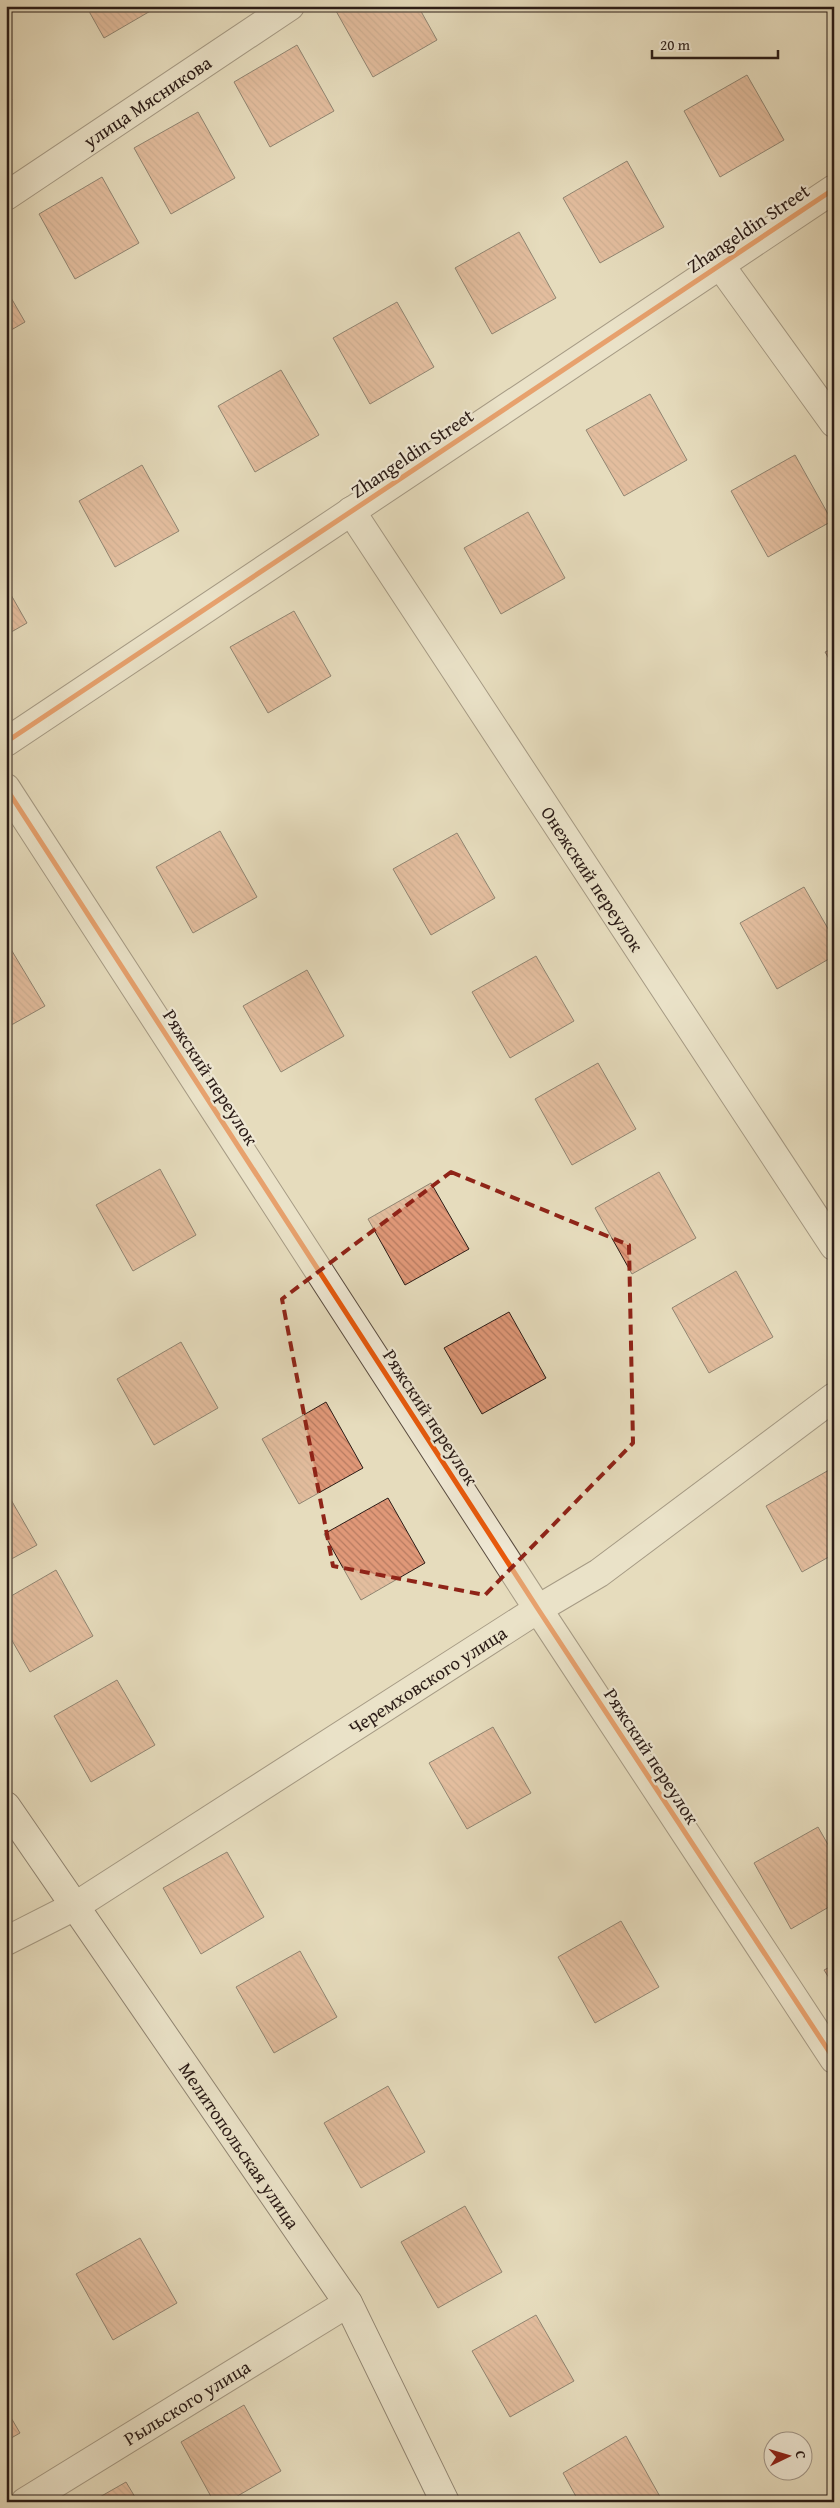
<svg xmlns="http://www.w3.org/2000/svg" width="840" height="2508" font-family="'Gentium Book Plus',serif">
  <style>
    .building { fill: url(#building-back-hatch); stroke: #2b1c17 }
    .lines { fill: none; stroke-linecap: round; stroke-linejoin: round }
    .street-casing { stroke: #5a4c40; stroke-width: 30 }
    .secondary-casing { stroke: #2b1c17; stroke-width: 30 }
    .street { stroke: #efe8d4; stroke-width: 28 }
    .secondary { stroke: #efe8d4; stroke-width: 28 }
    .cycleway-casing { stroke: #efe8d4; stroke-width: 8 }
    .cycleway { stroke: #e8590c; stroke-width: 5 }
    .marked { fill: none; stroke: #8f2418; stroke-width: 4; stroke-dasharray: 10 6; stroke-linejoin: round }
    .labels { text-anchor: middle; stroke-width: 4.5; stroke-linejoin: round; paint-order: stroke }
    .street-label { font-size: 19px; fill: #2b1c17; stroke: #efe8d4 }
  </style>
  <defs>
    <pattern id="building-back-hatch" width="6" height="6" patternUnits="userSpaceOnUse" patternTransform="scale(1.25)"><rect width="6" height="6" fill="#e09878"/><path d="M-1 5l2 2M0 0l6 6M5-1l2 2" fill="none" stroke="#b67b61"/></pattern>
  </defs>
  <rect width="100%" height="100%" fill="#e6dcbd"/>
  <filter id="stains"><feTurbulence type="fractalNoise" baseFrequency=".004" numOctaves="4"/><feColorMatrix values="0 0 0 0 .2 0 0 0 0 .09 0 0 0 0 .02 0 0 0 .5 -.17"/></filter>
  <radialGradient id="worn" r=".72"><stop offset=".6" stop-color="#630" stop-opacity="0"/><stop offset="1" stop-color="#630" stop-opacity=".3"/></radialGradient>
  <!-- building -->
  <g class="building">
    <path d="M86 6H159L104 38Z"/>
    <path d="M344 6H418L437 40 373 77 336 11Z"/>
    <path d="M297 45 334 111 270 147 234 82Z"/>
    <path d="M747 75 784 140 720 177 684 111Z"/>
    <path d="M6 89 12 100 6 104Z"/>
    <path d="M198 112 235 178 171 214 134 148Z"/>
    <path d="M627 161 664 227 600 263 563 198Z"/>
    <path d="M102 177 139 243 75 279 39 214Z"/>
    <path d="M519 232 556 298 492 334 455 268Z"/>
    <path d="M6 289 25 322 6 333Z"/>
    <path d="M397 302 434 367 370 404 333 338Z"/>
    <path d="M281 370 319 435 255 472 218 406Z"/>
    <path d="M650 394 687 460 624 496 586 430Z"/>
    <path d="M795 455 832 521 768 557 731 491Z"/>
    <path d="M142 465 179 531 115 567 79 501Z"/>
    <path d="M528 512 565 578 501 614 464 548Z"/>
    <path d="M6 586 27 623 6 635Z"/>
    <path d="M294 611 331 676 268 713 230 647Z"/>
    <path d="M834 648V667L825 652Z"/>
    <path d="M220 831 257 897 193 933 156 867Z"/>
    <path d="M457 833 495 898 431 935 393 869Z"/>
    <path d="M804 887 834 939V956L777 989 740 923Z"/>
    <path d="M6 941 45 1006 6 1028Z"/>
    <path d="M536 956 574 1021 510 1058 472 992Z"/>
    <path d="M307 970 344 1036 281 1072 243 1006Z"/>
    <path d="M598 1063 636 1129 572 1165 535 1099Z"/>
    <path d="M160 1169 196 1235 133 1271 96 1205Z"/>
    <path d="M659 1172 696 1238 632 1274 595 1208Z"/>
    <path d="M431 1183 469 1249 405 1285 368 1219Z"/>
    <path d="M736 1271 773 1337 709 1373 672 1308Z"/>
    <path d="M509 1312 546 1378 482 1414 444 1348Z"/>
    <path d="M181 1342 218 1408 154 1445 117 1379Z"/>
    <path d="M326 1402 363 1468 299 1504 262 1439Z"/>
    <path d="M829 1470 834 1478V1554L802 1572 766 1506Z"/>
    <path d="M6 1491 37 1545 6 1562Z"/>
    <path d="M388 1498 425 1563 361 1600 324 1534Z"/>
    <path d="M56 1570 93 1636 30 1672 6 1630V1599Z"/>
    <path d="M117 1680 155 1745 91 1782 54 1716Z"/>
    <path d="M493 1727 531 1793 467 1829 429 1763Z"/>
    <path d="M818 1827 834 1855V1904L791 1929 754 1863Z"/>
    <path d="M227 1852 264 1917 201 1954 163 1888Z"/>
    <path d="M621 1921 659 1987 595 2023 558 1957Z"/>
    <path d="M300 1951 337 2017 274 2053 236 1987Z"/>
    <path d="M834 1965V1986L824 1970Z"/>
    <path d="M388 2086 425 2152 361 2188 324 2123Z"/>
    <path d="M465 2206 502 2272 438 2308 401 2242Z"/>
    <path d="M140 2238 177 2303 113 2340 76 2274Z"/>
    <path d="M536 2315 574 2381 510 2417 472 2351Z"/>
    <path d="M244 2405 281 2471 227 2502H214L181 2442Z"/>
    <path d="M6 2409 20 2433 6 2441Z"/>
    <path d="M626 2436 663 2502H579L563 2473Z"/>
    <path d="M126 2482 138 2502H91Z"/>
  </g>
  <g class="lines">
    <!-- street casing -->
    <g class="street-casing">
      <g id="street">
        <path id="s1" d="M6 196 290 6"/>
        <path d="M720 265 834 423"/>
        <path id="s2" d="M351 511 834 1246"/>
        <path d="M6 742 834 189"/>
        <path d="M6 788 538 1609 834 2059"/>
        <path id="s3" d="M6 1941 77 1905 538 1609 599 1573 834 1397"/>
        <path id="s4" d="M25 2502 348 2303"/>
      </g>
    </g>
    <!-- secondary casing -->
    <g class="secondary-casing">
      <g id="secondary">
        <path id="s5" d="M6 1806 348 2303 445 2502"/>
      </g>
    </g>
    <!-- street -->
    <use href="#street" class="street"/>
    <!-- secondary -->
    <use href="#secondary" class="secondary"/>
    <!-- cycleway casing -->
    <g class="cycleway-casing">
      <g id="cycleway">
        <path d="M6 742 834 189"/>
        <path d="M6 788 538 1609 834 2059"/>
      </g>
    </g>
    <!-- cycleway -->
    <use href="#cycleway" class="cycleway"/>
  </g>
  <!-- marked area -->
  <path d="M0 0H840V2508H0ZM451 1172 629 1245 633 1443 485 1595 333 1566 282 1299Z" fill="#e6dcbd" fill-opacity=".55" fill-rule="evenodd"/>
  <path class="marked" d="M451 1172 629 1245 633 1443 485 1595 333 1566 282 1299Z"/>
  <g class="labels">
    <!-- street labels -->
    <g class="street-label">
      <text dy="7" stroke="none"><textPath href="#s1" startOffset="170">улица Мясникова</textPath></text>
      <text transform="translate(748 228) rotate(-34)" y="7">Zhangeldin Street</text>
      <text transform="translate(412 453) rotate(-34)" y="7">Zhangeldin Street</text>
      <text dy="7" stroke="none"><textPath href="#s2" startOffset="440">Онежский переулок</textPath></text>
      <text transform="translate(211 1077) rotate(57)" y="7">Ряжский переулок</text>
      <text transform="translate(431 1417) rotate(57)" y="7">Ряжский переулок</text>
      <text dy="7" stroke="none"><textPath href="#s3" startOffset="496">Черемховского улица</textPath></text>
      <text transform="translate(652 1756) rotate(57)" y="7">Ряжский переулок</text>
      <text dy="7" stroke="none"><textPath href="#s5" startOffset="412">Мелитопольская улица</textPath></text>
      <text dy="7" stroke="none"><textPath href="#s4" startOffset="190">Рыльского улица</textPath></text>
    </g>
  </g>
  <!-- margin -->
  <rect width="840" height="2508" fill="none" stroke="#e6dcbd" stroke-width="25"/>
  <rect x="8" y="8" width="825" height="2493" fill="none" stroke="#2b1c17" stroke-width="2.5"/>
  <rect x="12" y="12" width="815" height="2483" fill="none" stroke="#2b1c17"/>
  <!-- north arrow -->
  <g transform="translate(788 2456) rotate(85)"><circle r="24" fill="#efe8d4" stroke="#a19688"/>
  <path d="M0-4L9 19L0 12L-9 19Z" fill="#8f2418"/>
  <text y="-8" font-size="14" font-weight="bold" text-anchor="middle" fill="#2b1c17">С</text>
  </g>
  <!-- scale -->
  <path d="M652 50v8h126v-8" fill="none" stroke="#2b1c17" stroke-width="2.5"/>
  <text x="660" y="50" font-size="15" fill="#2b1c17" stroke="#efe8d4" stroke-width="4" paint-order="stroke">20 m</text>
  <rect width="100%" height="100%" filter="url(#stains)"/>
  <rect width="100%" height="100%" fill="url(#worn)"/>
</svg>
